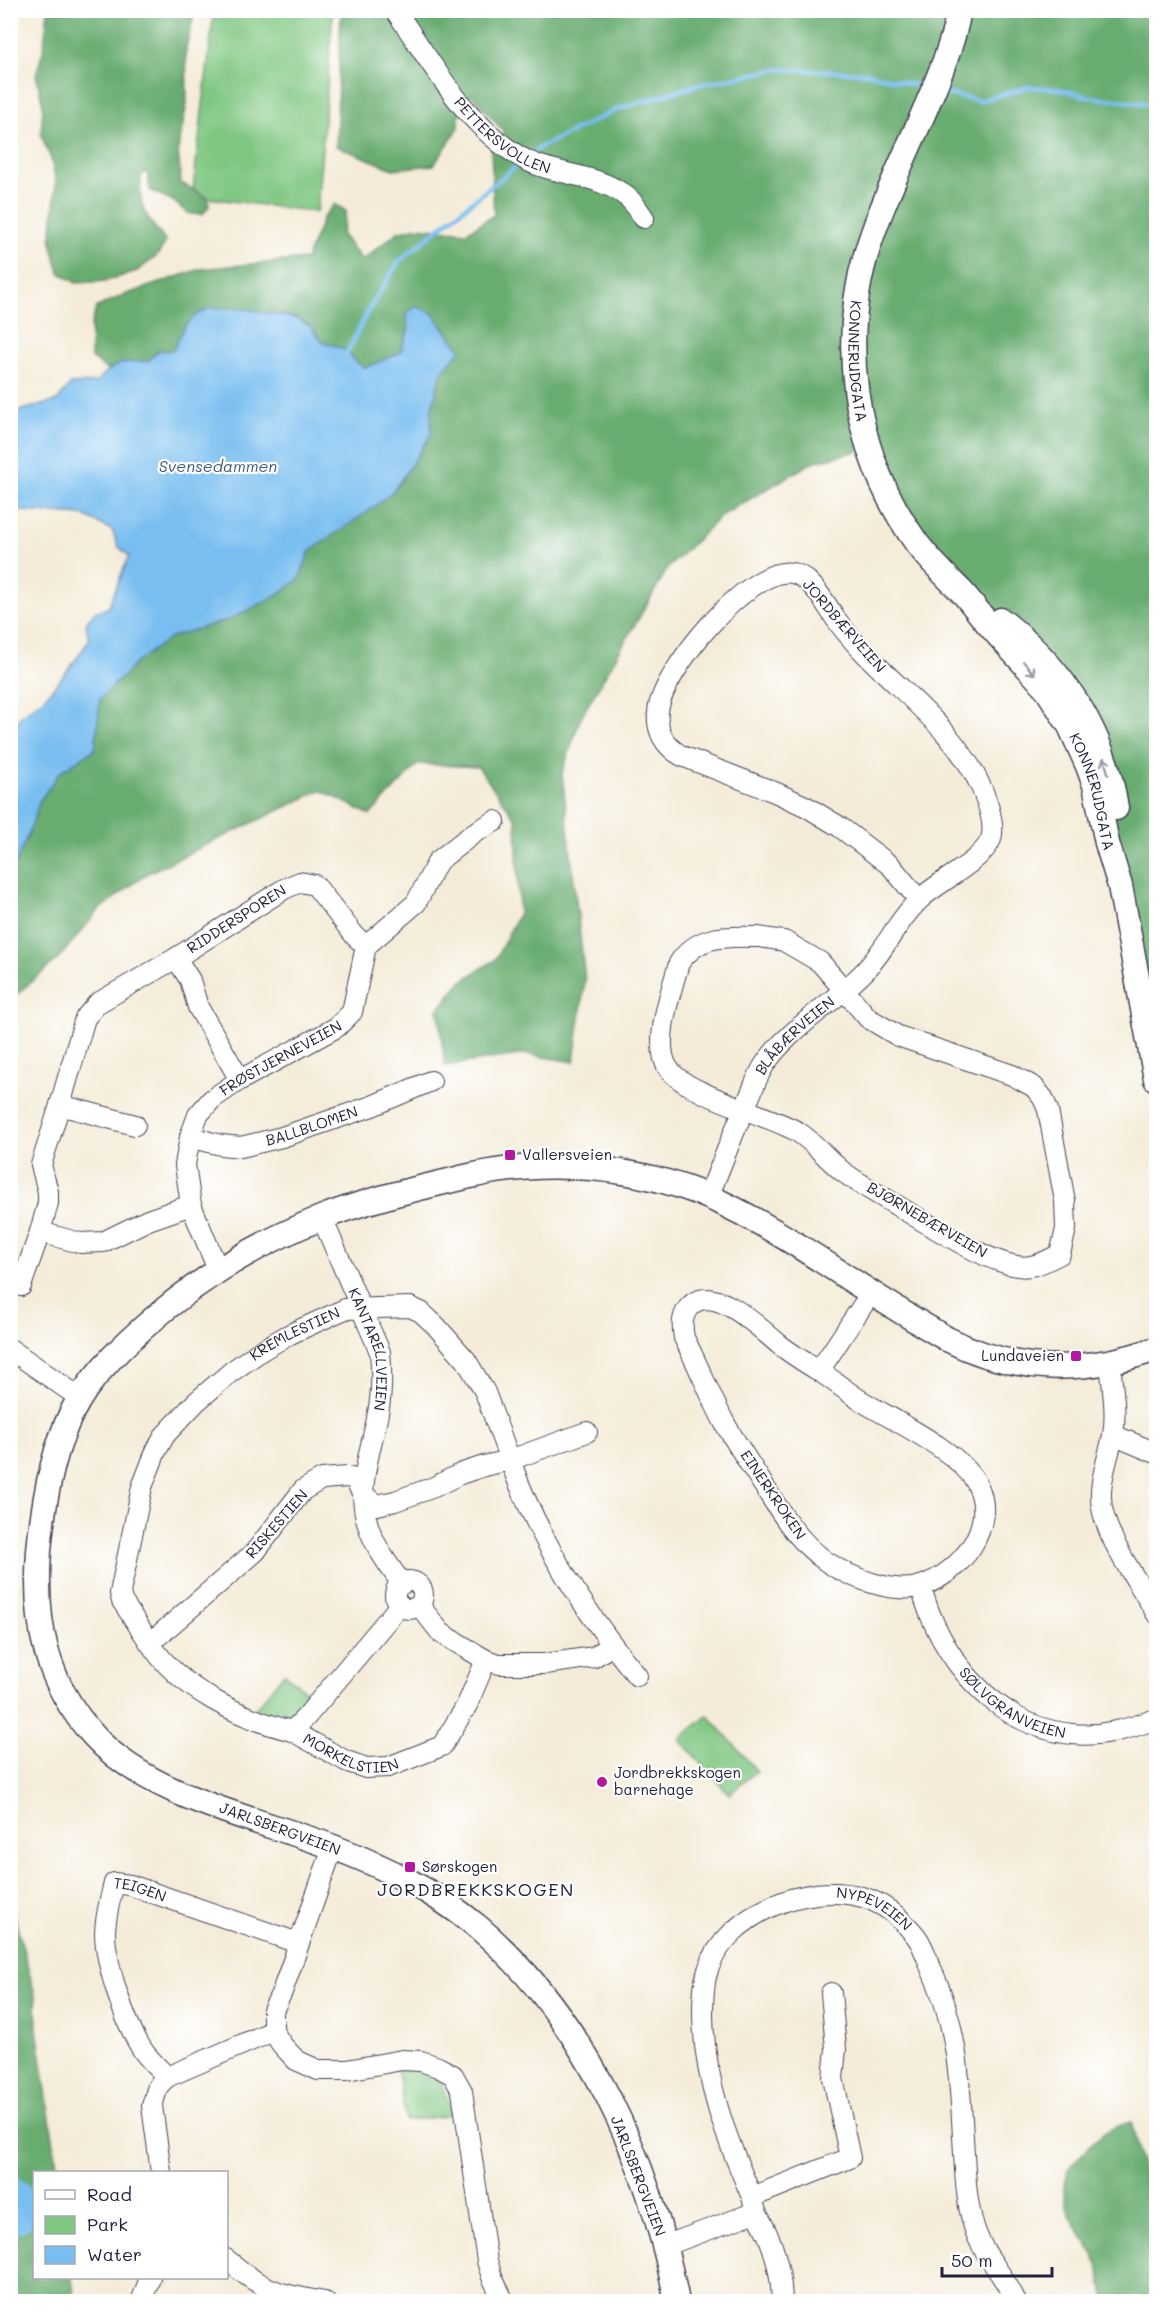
<svg xmlns="http://www.w3.org/2000/svg" width="1167" height="2312" font-family="Mali,sans-serif">
  <style>
    .green { fill: #80c782; stroke: #51745e; stroke-width: 1.5 }
    .forest { fill: #68ac70; stroke: #456756; stroke-width: 1.5 }
    .water { fill: #78bef0; stroke: #4d7096; stroke-width: 1.5 }
    .lines { fill: none; stroke-linecap: round; stroke-linejoin: round }
    .stream { stroke: #78bef0; stroke-width: 4.5 }
    .river { stroke: #78bef0; stroke-width: 27 }
    .minor-casing { stroke: #424053; stroke-width: 22 }
    .major-casing { stroke: #424053; stroke-width: 27 }
    .minor { stroke: #fff; stroke-width: 20 }
    .major { stroke: #fff; stroke-width: 24 }
    .oneway { stroke: #9c9ca7 }
    .poi-dot { fill: #b5179e; stroke: #fff; stroke-width: 2 }
    .labels { text-anchor: middle; stroke-width: 4.5; stroke-linejoin: round; paint-order: stroke }
    .street-label { font-size: 15px; fill: #22223b; stroke: #fff }
    .poi-label { font-size: 15px; fill: #22223b; stroke: #fff; text-anchor: start }
    .water-label { font-size: 16px; font-style: italic; fill: #40597a; stroke: #fff }
    .quarter-label { font-size: 18px; letter-spacing: 1.5px; fill: #22223b; stroke: #fff }
  </style>
  <rect width="100%" height="100%" fill="#fff"/>
  <filter id="ink" filterUnits="userSpaceOnUse"><feTurbulence type="fractalNoise" baseFrequency=".0167" numOctaves="2"/><feDisplacementMap in="SourceGraphic" scale="12" xChannelSelector="R" yChannelSelector="G"/><feConvolveMatrix kernelMatrix="1 2 1 2 8 2 1 2 1" color-interpolation-filters="sRGB"/></filter>
  <filter id="wash" filterUnits="userSpaceOnUse"><feTurbulence type="fractalNoise" baseFrequency=".008" numOctaves="4" result="noise"/><feDisplacementMap in="SourceGraphic" scale="24" xChannelSelector="R" yChannelSelector="G"/><feGaussianBlur stdDeviation="1.35" result="paint"/><feColorMatrix in="noise" values="0 0 0 0 0 0 0 0 0 0 0 0 0 0 0 0 0 1.4 0 .05"/><feComposite in="paint" operator="in"/></filter>
  <g filter="url(#wash)">
    <rect width="100%" height="100%" fill="#f4ecd8"/>
    <!-- green -->
    <g class="green">
      <path d="M214 11H333L317 212 208 198 193 189Z"/>
      <path d="M284 1673 314 1698 295 1718 285 1723 252 1713Z"/>
      <path d="M708 1715 757 1771 729 1794 679 1739Z"/>
      <path d="M397 2068 421 2070 439 2078 454 2115 406 2121Z"/>
    </g>
    <!-- forest -->
    <g class="forest">
      <path d="M48 11H195L186 48 187 103 178 149 181 183 208 198 209 206 203 214C184 215 186 211 173 201 166 197 157 194 150 190L147 171 141 176C138 211 146 215 166 242L157 256 137 271 107 281 76 283 59 272 51 243 56 182 51 159 41 135 43 105 36 75 43 51Z"/>
      <path d="M341 11H1156V1084L1097 762 955 586 862 450 813 462 721 516 668 568 581 717 562 773 585 980 574 1062 525 1054 445 1066 438 1010 460 982 495 960 519 913 516 819 478 767 418 764 370 815 321 790 148 873 100 909 59 958 11 999V874L30 830 40 800 60 772 95 749 100 699 137 662 171 637 228 620 276 596 299 579 310 551 394 491 431 435V411L441 373 461 350 432 313 409 328 400 353 365 368C346 356 349 346 323 343 319 338 316 332 312 328 284 300 218 320 185 326L173 350 158 351 148 361 128 362 107 370 91 358V324L97 307 124 295 200 269 306 259 324 216 335 204 346 211 342 235 362 260 398 232 417 227 467 232 494 215 491 150 504 132 472 95 462 98 458 129 434 165 393 169 336 146Z"/>
      <path d="M10 1898 36 1999 37 2029 58 2172H34V2278H72L75 2301H11Z"/>
      <path d="M1131 2122 1145 2178 1156 2247V2301H1105C1102 2287 1101 2270 1094 2257 1080 2229 1055 2205 1067 2172 1070 2164 1080 2157 1085 2151 1099 2135 1110 2127 1131 2122Z"/>
    </g>
    <!-- water -->
    <path class="water" d="M416 306 432 313 461 350 441 373 431 411V435L394 490 373 508 310 551 299 579 276 596 228 620 171 637 137 662 100 699 95 749 60 772 40 800 30 830 11 874V730L14 728C19 712 33 709 44 698 61 680 76 661 89 640L86 624 94 612 108 608 129 556 118 546 112 530 82 515 11 510V410L18 411 57 401 71 384 97 382C113 362 124 362 148 361L158 351 173 350 185 326 196 315 210 308H241L298 319 311 327 323 343C351 347 344 356 365 368L400 353 409 329 406 315Z"/>
    <g class="lines">
      <!-- stream -->
      <g class="stream">
        <path d="M939 92 980 101 1028 87 1059 89 1089 97 1156 105"/>
        <path d="M529 156 539 148 618 109 697 85 779 69 867 73 925 88"/>
        <path d="M346 355 367 313 399 261 520 163"/>
      </g>
      <!-- river -->
      <path class="river" d="M10 2188 22 2197 21 2218 10 2221"/>
    </g>
  </g>
  <g filter="url(#ink)">
    <g class="lines">
      <!-- minor casing -->
      <g class="minor-casing">
        <g id="minor">
          <path id="s1" d="M395 10C432 63 466 127 524 159 555 176 598 173 627 197 634 202 639 211 644 218"/>
          <path d="M759 937 784 941 820 962 868 1018 898 1036 1012 1075 1034 1087 1043 1098 1048 1110 1065 1201 1066 1229 1060 1254C1046 1261 1033 1269 1017 1266 982 1260 927 1223 896 1205 878 1194 859 1184 842 1171 827 1159 815 1143 798 1132 767 1114 686 1095 668 1068 652 1043 672 989 679 963 699 933 727 937 759 937Z"/>
          <path id="s2" d="M176 958 284 889 300 882 315 885 355 936 366 946"/>
          <path d="M60 1105 85 1018 98 1003 176 958 190 980 198 1007 240 1080"/>
          <path d="M135 1125 60 1105 41 1165 48 1192V1203L40 1232 80 1243 103 1242 148 1220 191 1205"/>
          <path id="s3" d="M190 1137 221 1145 241 1147 282 1137 372 1106 431 1081"/>
          <path id="s4" d="M708 1197C722 1164 734 1130 749 1098 754 1087 758 1074 765 1064 788 1030 834 1002 863 973 885 951 896 922 918 901 935 883 982 862 991 839 996 824 987 801 981 787 951 720 881 680 838 622 827 607 812 576 792 573 749 565 661 673 658 712 656 731 665 747 682 756L777 793 807 807 840 827 891 866 919 900"/>
          <path id="s5" d="M322 1218 380 1352C382 1373 382 1393 378 1413 372 1448 357 1483 366 1518 372 1543 387 1563 402 1584"/>
          <path id="s6" d="M218 1270 191 1205 185 1165 190 1137 198 1115 212 1099 240 1080 337 1027 352 1012 366 946 416 903 438 861 474 833 495 821"/>
          <path d="M21 1286 40 1232"/>
          <path d="M10 1349 80 1398"/>
          <path d="M1110 1362C1112 1386 1117 1412 1113 1435 1108 1462 1095 1488 1104 1516 1114 1551 1139 1582 1156 1613"/>
          <path d="M819 1371C833 1380 846 1391 860 1400 892 1420 960 1451 977 1484 998 1526 961 1573 921 1586 894 1595 849 1577 827 1562 799 1543 781 1513 764 1486 750 1464 735 1442 723 1420 709 1393 698 1365 684 1338 682 1326 681 1317 689 1307 713 1280 761 1330 780 1345 793 1355 806 1363 819 1371L871 1293"/>
          <path d="M1113 1435 1156 1453"/>
          <circle cx="409" cy="1595" r="14"/>
          <path id="s7" d="M921 1586C938 1656 996 1727 1072 1734 1101 1737 1129 1729 1156 1719"/>
          <path id="s8" d="M400 1605 306 1717 292 1731 346 1761 366 1768 388 1767 442 1746 467 1705 486 1660"/>
          <path d="M419 1605 441 1633 486 1660 499 1664H545L594 1657 612 1645"/>
          <path id="s9" d="M150 1643 122 1601 120 1593 142 1487 156 1451 165 1435 196 1402 231 1372 262 1350 288 1335 345 1309 410 1307 421 1312 436 1326 466 1360 485 1392 510 1460 587 1432"/>
          <path d="M292 1731C240 1718 179 1689 150 1643L255 1552 303 1490 322 1479 347 1477 355 1479 363 1495 377 1505 395 1501 434 1487 460 1474 484 1466 510 1460C538 1539 584 1611 637 1676"/>
          <path d="M333 1847 282 1992 273 2010V2031L282 2045 296 2060 318 2070H347L402 2060 421 2061 438 2067 453 2075 462 2091 487 2261 492 2277 504 2302"/>
          <path id="s10" d="M167 2077C159 2068 148 2059 142 2049 125 2023 106 1966 105 1934 105 1917 110 1900 114 1883L130 1885 298 1943"/>
          <path d="M161 2172 152 2106 158 2086 167 2077 273 2031"/>
          <path id="s11" d="M752 2197C726 2138 704 2081 703 2015 703 2001 703 1984 708 1970 726 1914 808 1881 862 1897 884 1903 902 1919 916 1936 924 1946 928 1962 933 1973 957 2026 960 2080 963 2137 965 2166 965 2198 974 2227 982 2254 1005 2275 1016 2302"/>
          <path d="M756 2212C773 2241 781 2268 782 2302"/>
          <path d="M664 2246 756 2212 752 2197 850 2158 833 2078 836 2049 831 1993"/>
          <path d="M226 2259C236 2267 246 2276 257 2282 278 2295 302 2298 325 2302"/>
          <path d="M141 2302 150 2278"/>
        </g>
      </g>
      <!-- major casing -->
      <g class="major-casing">
        <g id="major">
          <path id="s12" d="M959 10C953 44 940 74 927 105 909 147 889 188 874 230 835 335 852 452 916 542 930 561 946 576 962 592 972 603 981 616 991 627 1009 648 1028 667 1046 688L1070 726 1088 766 1095 785 1107 843 1120 886 1156 1079"/>
          <path d="M1001 620C1062 668 1104 730 1116 808"/>
          <path d="M677 2302C651 2164 586 2019 478 1927 435 1891 385 1867 333 1847 258 1819 149 1797 94 1736 45 1682 34 1623 39 1551 43 1504 51 1455 72 1412 89 1379 116 1352 143 1328 195 1281 256 1244 321 1218 369 1199 420 1188 470 1176 547 1158 637 1166 709 1197 763 1221 813 1255 862 1287 890 1305 918 1322 947 1339 1016 1374 1084 1374 1156 1349"/>
        </g>
      </g>
      <!-- minor -->
      <use href="#minor" class="minor"/>
      <!-- major -->
      <use href="#major" class="major"/>
    </g>
    <!-- one-way arrows -->
    <defs><path id="oneway-shaft" d="M-6 0H5M1.5-3L5.5 0L1.5 3" fill="none" stroke-width="1.6" stroke-linecap="round" stroke-linejoin="round" transform="scale(1.5)"/></defs>
    <g class="oneway">
      <use href="#oneway-shaft" transform="translate(1029 668) rotate(49)"/>
      <use href="#oneway-shaft" transform="translate(1106 766) rotate(-106)"/>
    </g>
  </g>
  <!-- markers -->
  <g class="poi-dot">
    <rect x="504" y="1149" width="12" height="12" rx="3"/>
    <rect x="1070" y="1350" width="12" height="12" rx="3"/>
    <circle cx="602" cy="1782" r="6"/>
    <rect x="404" y="1861" width="12" height="12" rx="3"/>
  </g>
  <g class="labels">
    <!-- street labels -->
    <g class="street-label">
      <text dy="5" stroke="none"><textPath href="#s1" startOffset="168">PETTERSVOLLEN</textPath></text>
      <text dy="5" stroke="none"><textPath href="#s12" startOffset="370">KONNERUDGATA</textPath></text>
      <text transform="translate(844 626) rotate(49)" y="5">JORDBÆRVEIEN</text>
      <text dy="5" stroke="none"><textPath href="#s12" startOffset="874">KONNERUDGATA</textPath></text>
      <text dy="5" stroke="none"><textPath href="#s2" startOffset="72">RIDDERSPOREN</textPath></text>
      <text dy="5" stroke="none"><textPath href="#s4" startOffset="186">BLÅBÆRVEIEN</textPath></text>
      <text dy="5" stroke="none"><textPath href="#s6" startOffset="264">FRØSTJERNEVEIEN</textPath></text>
      <text dy="5" stroke="none"><textPath href="#s3" startOffset="126">BALLBLOMEN</textPath></text>
      <text transform="translate(927 1220) rotate(30)" y="5">BJØRNEBÆRVEIEN</text>
      <text dy="5" stroke="none"><textPath href="#s9" startOffset="390">KREMLESTIEN</textPath></text>
      <text dy="5" stroke="none"><textPath href="#s5" startOffset="141">KANTARELLVEIEN</textPath></text>
      <text transform="translate(773 1495) rotate(56)" y="5">EINERKROKEN</text>
      <text transform="translate(277 1524) rotate(-49)" y="5">RISKESTIEN</text>
      <text dy="5" stroke="none"><textPath href="#s7" startOffset="156">SØLVGRANVEIEN</textPath></text>
      <text dy="5" stroke="none"><textPath href="#s8" startOffset="231">MORKELSTIEN</textPath></text>
      <text transform="translate(280 1829) rotate(20)" y="5">JARLSBERGVEIEN</text>
      <text dy="5" stroke="none"><textPath href="#s10" startOffset="238">TEIGEN</textPath></text>
      <text dy="5" stroke="none"><textPath href="#s11" startOffset="436">NYPEVEIEN</textPath></text>
      <text transform="translate(638 2176) rotate(69)" y="5">JARLSBERGVEIEN</text>
    </g>
    <!-- poi labels -->
    <g class="poi-label">
      <text x="522" y="1160">Vallersveien</text>
      <text x="1064" y="1361" text-anchor="end">Lundaveien</text>
      <text x="614" y="1778">Jordbrekkskogen<tspan x="614" dy="17">barnehage</tspan></text>
      <text x="422" y="1872">Sørskogen</text>
    </g>
    <!-- water labels -->
    <g class="water-label">
      <text x="218" y="472">Svensedammen</text>
    </g>
    <!-- quarter labels -->
    <g class="quarter-label">
      <text x="476" y="1896">JORDBREKKSKOGEN</text>
    </g>
  </g>
  <!-- margin -->
  <rect width="1167" height="2312" fill="none" stroke="#fff" stroke-width="36"/>
  <!-- legend -->
  <rect x="33" y="2171" width="195" height="108" fill="#ffffff" stroke="#a7a7b1" stroke-width="1.5"/>
  <rect x="45" y="2190" width="30" height="9" fill="#ffffff" stroke="#a7a7b1" stroke-width="1.5"/>
  <text x="87" y="2201" font-size="18" fill="#22223b">Road</text>
  <rect x="45" y="2216" width="30" height="18" fill="#80c782" stroke="#a7a7b1" stroke-width="1.5"/>
  <text x="87" y="2231" font-size="18" fill="#22223b">Park</text>
  <rect x="45" y="2246" width="30" height="18" fill="#78bef0" stroke="#a7a7b1" stroke-width="1.5"/>
  <text x="87" y="2261" font-size="18" fill="#22223b">Water</text>
  <!-- scale -->
  <path d="M942 2267v9h110v-9" fill="none" stroke="#22223b" stroke-width="3"/>
  <text x="951" y="2267" font-size="18" fill="#22223b" stroke="#ffffff" stroke-width="4.5" paint-order="stroke">50 m</text>
</svg>
